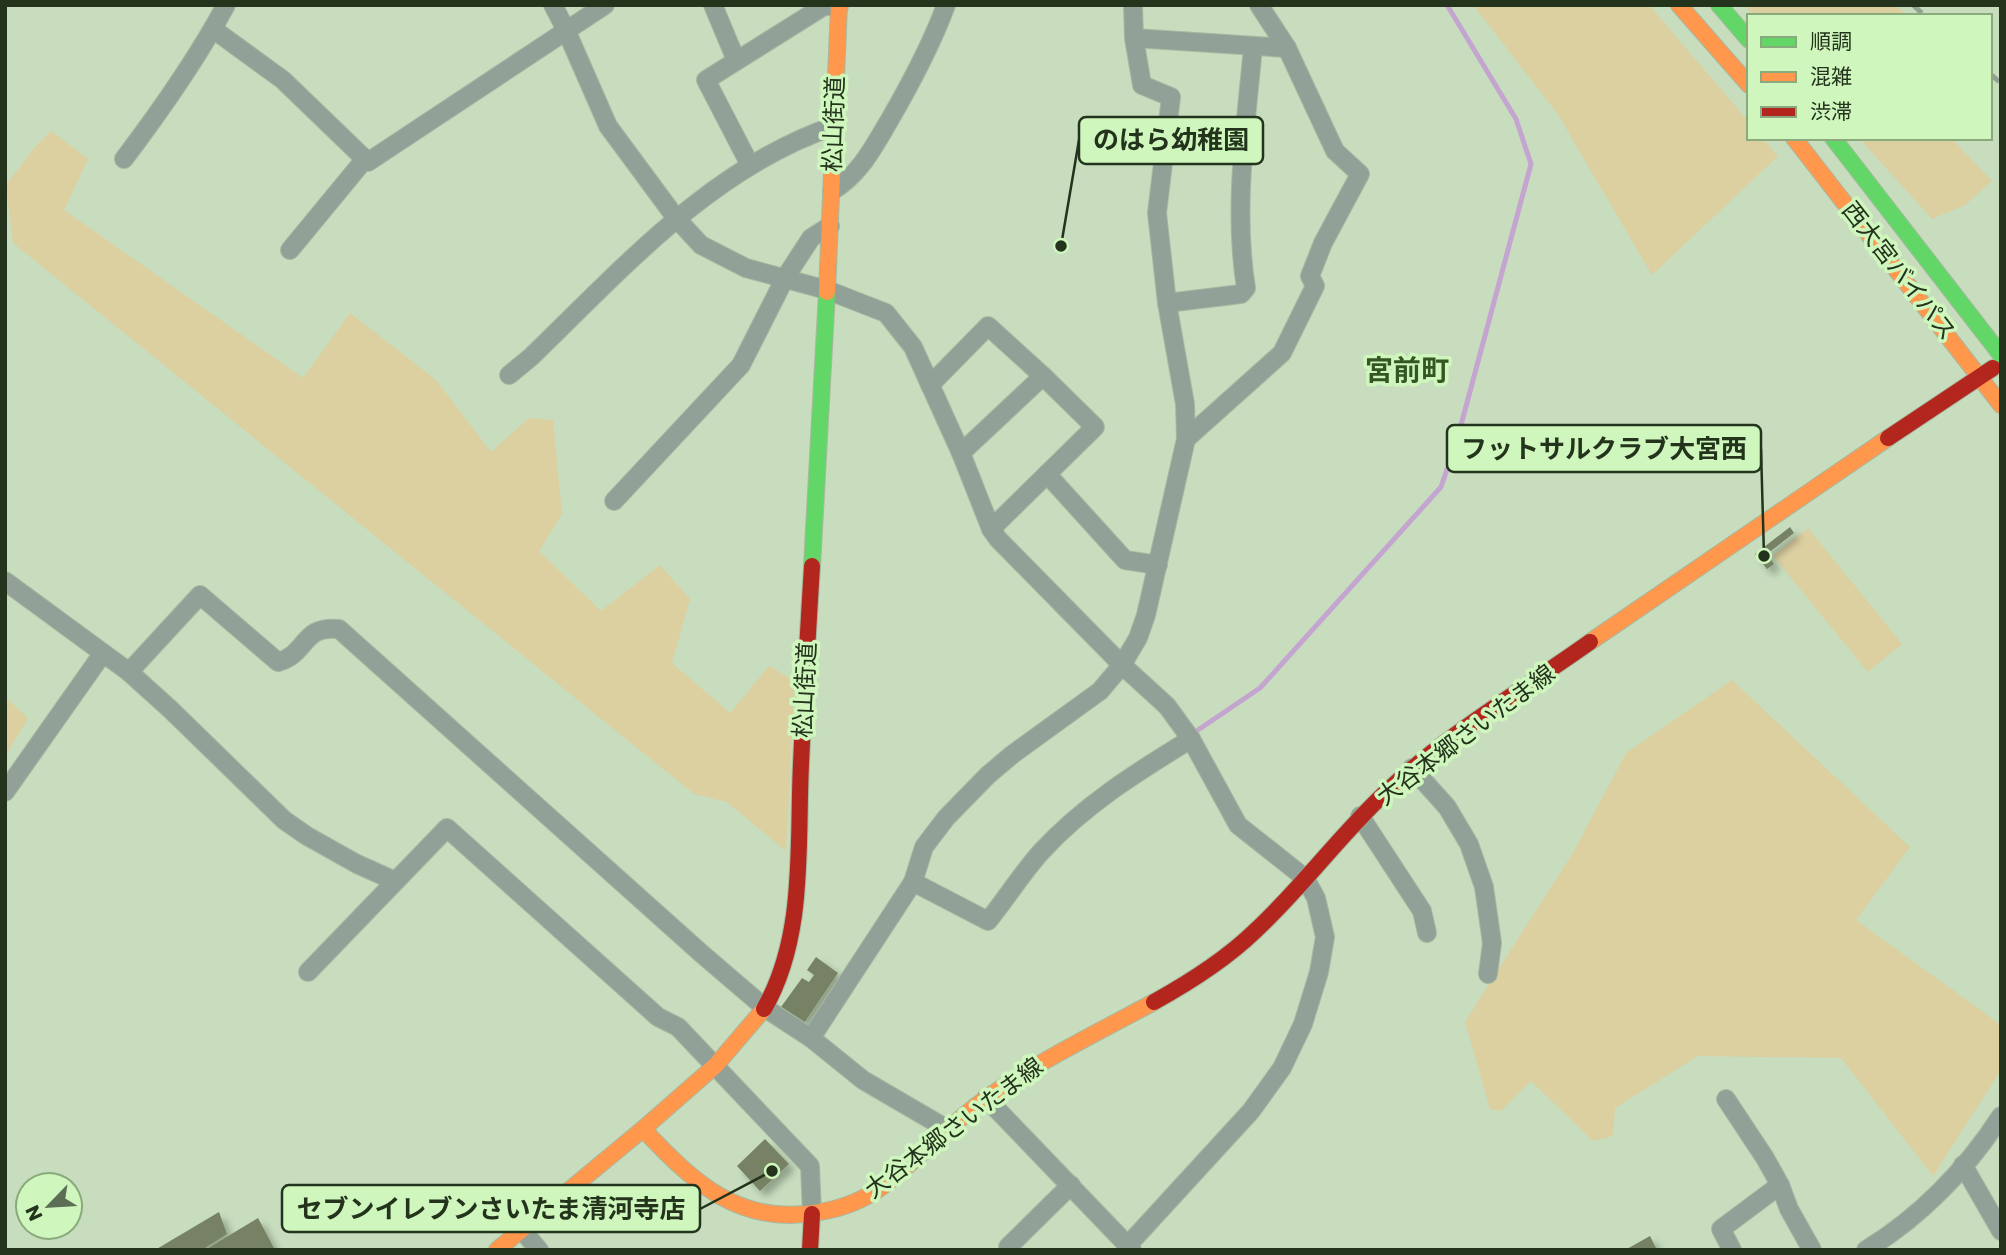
<svg xmlns="http://www.w3.org/2000/svg" width="2006" height="1255" font-family="Poppins,'Noto Sans JP',sans-serif">
  <style>
    .green { fill: #dccfa0 }
    .lines { fill: none; stroke-linecap: round; stroke-linejoin: round }
    .stream { stroke: #c4a5d0; stroke-width: 5 }
    .building { fill: #768264; filter: url(#shadow) }
    .street-casing { stroke: #a7b9a0; stroke-width: 20 }
    .fast-casing { stroke: #a7b9a0; stroke-width: 18 }
    .slow-casing { stroke: #a7b9a0; stroke-width: 18 }
    .jam-casing { stroke: #a7b9a0; stroke-width: 18 }
    .street { stroke: #91a198; stroke-width: 18 }
    .fast { stroke: #63d668; stroke-width: 16 }
    .slow { stroke: #ff974d; stroke-width: 16 }
    .jam { stroke: #b3261e; stroke-width: 16 }
    .rail { stroke: #91a192; stroke-width: 5; stroke-dasharray: 12 12; stroke-linecap: butt }
    .labels { text-anchor: middle; stroke-width: 7; stroke-linejoin: round; paint-order: stroke }
    .street-label { font-size: 24px; fill: #23331c; stroke: #cff7bd }
    .quarter-label { font-size: 28px; font-weight: bold; fill: #345623; stroke: #cff7bd }
    .leader { fill: none; stroke: #23331c; stroke-width: 2.5 }
    .callout-dot { fill: #23331c; stroke: #cff7bd; stroke-width: 2.5 }
    .callout { fill: #cff7bd; stroke: #23331c; stroke-width: 2.5 }
    .callout-label { font-size: 26px; text-anchor: middle; font-weight: bold; fill: #23331c }
  </style>
  <defs>
    <filter id="shadow"><feDropShadow dx="6" dy="6" stdDeviation="3.5" flood-color="#0004"/></filter>
  </defs>
  <rect width="100%" height="100%" fill="#c7ddbe"/>
  <!-- green -->
  <g class="green">
    <path d="M1473 5H1649L1749 122V138H1762L1778 156 1652 275 1557 113Z"/>
    <path d="M1745 5H1896L1908 16H1753Z"/>
    <path d="M51 131 88 159 64 210 303 378 350 313 436 380 491 452 529 418 553 420 562 514 539 551 601 611 660 565 690 599 672 663 730 713 769 666 795 681 786 851 727 802 694 794 13 243 6 185 35 147Z"/>
    <path d="M1859 138H1951L1992 181 1965 205 1932 219Z"/>
    <path d="M1808 528 1902 644 1868 672 1773 556Z"/>
    <path d="M1732 680 1910 847 1856 920 2001 1025V1070L1933 1176 1841 1058 1698 1056 1615 1108 1613 1136 1593 1141 1531 1081 1501 1111 1490 1109 1465 1022 1574 851 1626 753Z"/>
    <path d="M5 697 28 718 5 757Z"/>
  </g>
  <g class="lines">
    <!-- stream -->
    <path class="stream" d="M1198 730 1260 688 1441 487 1457 440 1531 164 1516 119 1447 5"/>
  </g>
  <!-- building -->
  <g class="building">
    <path d="M1790 527 1794 533 1767 554 1774 564 1767 569 1755 554Z"/>
    <path d="M816 957 838 973 804 1023 781 1007 802 978 809 982 814 975 807 970Z"/>
    <path d="M765 1139 789 1164 760 1191 737 1166Z"/>
    <path d="M219 1212 227 1234 202 1250H155Z"/>
    <path d="M258 1218 275 1250H205Z"/>
    <path d="M1650 1236 1657 1250H1625Z"/>
  </g>
  <g class="lines">
    <!-- street casing -->
    <g class="street-casing">
      <g id="street">
        <path d="M553 5 566 30 608 126 676 218 701 245 746 268 827 290 886 313 913 347 961 453 991 529 998 539 1122 665 1167 706 1191 739 1238 825 1305 878 1316 898 1325 937 1319 972 1303 1024 1282 1068 1251 1111 1129 1244"/>
        <path d="M713 5 736 60"/>
        <path d="M1133 5 1134 38 1142 85 1171 97 1157 213 1167 303 1185 404 1186 439"/>
        <path d="M213 29 283 80 368 162 605 5"/>
        <path d="M1134 38 1287 48"/>
        <path d="M124 159C161 110 197 59 226 5"/>
        <path d="M750 165 706 80 824 6H839"/>
        <path d="M832 191C860 174 873 148 889 121 911 83 931 46 946 5"/>
        <path d="M290 250 365 159"/>
        <path d="M1167 303 1241 294 1246 288C1233 208 1246 126 1253 46"/>
        <path d="M509 375 531 357C622 269 711 168 834 126"/>
        <path d="M930 385 988 326 1043 376"/>
        <path d="M961 453 1043 376 1095 427 991 529"/>
        <path d="M1047 474 1125 560 1158 565"/>
        <path d="M614 501 741 365 785 278 811 238 830 226"/>
        <path d="M5 581 129 672 200 595 278 662C308 654 301 625 339 629L702 954 765 1008 811 1038 863 1080 947 1129"/>
        <path d="M129 672 170 709 284 820 307 836 357 864 395 881"/>
        <path d="M1412 768 1447 807 1469 844 1484 887 1492 943 1488 974"/>
        <path d="M5 792 103 653"/>
        <path d="M1360 816 1422 911 1427 933"/>
        <path d="M913 882 988 921C1006 899 1022 873 1041 852 1084 805 1137 772 1191 739"/>
        <path d="M308 972 447 828 658 1017 678 1027 810 1166 812 1214"/>
        <path d="M811 1038 913 882 924 847 946 818 988 775 1013 754 1100 691 1122 665 1138 638 1146 615 1186 439 1282 353 1315 286 1310 276 1323 243 1360 174 1335 151 1287 48 1259 5"/>
        <path d="M986 1098 1132 1250"/>
        <path d="M1726 1099 1765 1158 1780 1185 1789 1209 1812 1250"/>
        <path d="M1963 1165 2001 1231"/>
        <path d="M521 1229 539 1250"/>
        <path d="M1008 1247 1071 1185"/>
        <path d="M1732 1250 1721 1229 1780 1185"/>
        <path d="M1866 1250C1920 1217 1967 1169 2001 1116"/>
      </g>
    </g>
    <!-- fast casing -->
    <g class="fast-casing">
      <g id="fast">
        <path d="M1719 5 1749 40"/>
        <path d="M1833 138 2001 355"/>
        <path d="M812 566 827 292"/>
      </g>
    </g>
    <!-- slow casing -->
    <g class="slow-casing">
      <g id="slow">
        <path d="M1679 5 1749 85"/>
        <path d="M1794 138 2001 405"/>
        <path d="M827 292 839 5"/>
        <path d="M1590 642 1888 438"/>
        <path d="M643 1129C694 1183 740 1227 820 1212 844 1208 864 1200 883 1186 917 1160 946 1128 980 1103 1034 1063 1095 1034 1154 1002"/>
        <path d="M497 1250 643 1129 716 1065 764 1009"/>
      </g>
    </g>
    <!-- jam casing -->
    <g class="jam-casing">
      <g id="jam">
        <path d="M1888 438 1993 368"/>
        <path d="M1154 1002C1190 982 1225 960 1254 932 1301 889 1338 837 1385 793 1446 735 1521 691 1590 642"/>
        <path d="M764 1009C806 936 797 846 801 764 804 698 808 632 812 566"/>
        <path d="M810 1250 812 1214"/>
      </g>
    </g>
    <!-- street -->
    <use href="#street" class="street"/>
    <!-- fast -->
    <use href="#fast" class="fast"/>
    <!-- slow -->
    <use href="#slow" class="slow"/>
    <!-- jam -->
    <use href="#jam" class="jam"/>
    <!-- rail -->
    <g class="rail">
      <path d="M1913 5 1925 16"/>
      <path d="M1990 74 2001 83"/>
    </g>
  </g>
  <g class="labels">
    <!-- street labels -->
    <g class="street-label">
      <text transform="translate(834 124) rotate(-88)" y="8">松山街道</text>
      <text transform="translate(1899 271) rotate(52)" y="8">西大宮バイパス</text>
      <text transform="translate(805 690) rotate(-87)" y="8">松山街道</text>
      <text transform="translate(1466 735) rotate(-37)" y="8">大谷本郷さいたま線</text>
      <text transform="translate(954 1128) rotate(-37)" y="8">大谷本郷さいたま線</text>
    </g>
    <!-- quarter labels -->
    <g class="quarter-label">
      <text x="1407" y="380">宮前町</text>
    </g>
  </g>
  <!-- callouts -->
  <path class="leader" d="M1061 246L1079 140M1764 556L1761 449M772 1171L700 1209"/>
  <g class="callout-dot">
    <circle cx="1061" cy="246" r="7"/>
    <circle cx="1764" cy="556" r="7"/>
    <circle cx="772" cy="1171" r="7"/>
  </g>
  <g class="callout">
    <rect x="1079" y="117" width="184" height="47" rx="7"/>
    <rect x="1447" y="425" width="314" height="47" rx="7"/>
    <rect x="282" y="1185" width="418" height="47" rx="7"/>
  </g>
  <g class="callout-label">
    <text x="1171" y="149">のはら幼稚園</text>
    <text x="1604" y="458">フットサルクラブ大宮西</text>
    <text x="491" y="1218">セブンイレブンさいたま清河寺店</text>
  </g>
  <!-- border -->
  <rect width="2006" height="1255" fill="none" stroke="#23331c" stroke-width="14"/>
  <!-- legend -->
  <rect x="1747" y="14" width="245" height="126" fill="#cff7bd" stroke="#8aa97d" stroke-width="2"/>
  <rect x="1761" y="37" width="35" height="10" fill="#63d668" stroke="#8aa97d" stroke-width="2"/>
  <text x="1810" y="49" font-size="21" fill="#23331c">順調</text>
  <rect x="1761" y="72" width="35" height="10" fill="#ff974d" stroke="#8aa97d" stroke-width="2"/>
  <text x="1810" y="84" font-size="21" fill="#23331c">混雑</text>
  <rect x="1761" y="107" width="35" height="10" fill="#b3261e" stroke="#8aa97d" stroke-width="2"/>
  <text x="1810" y="119" font-size="21" fill="#23331c">渋滞</text>
  <!-- north arrow -->
  <g transform="translate(49 1206) rotate(245)"><circle r="33" fill="#cff7bd" stroke="#8aa97d" stroke-width="2"/>
  <path d="M0-5L12 26L0 18L-12 26Z" fill="#5c6e55"/>
  <text y="-10" font-size="19" font-weight="bold" text-anchor="middle" fill="#23331c">N</text>
  </g>
</svg>
